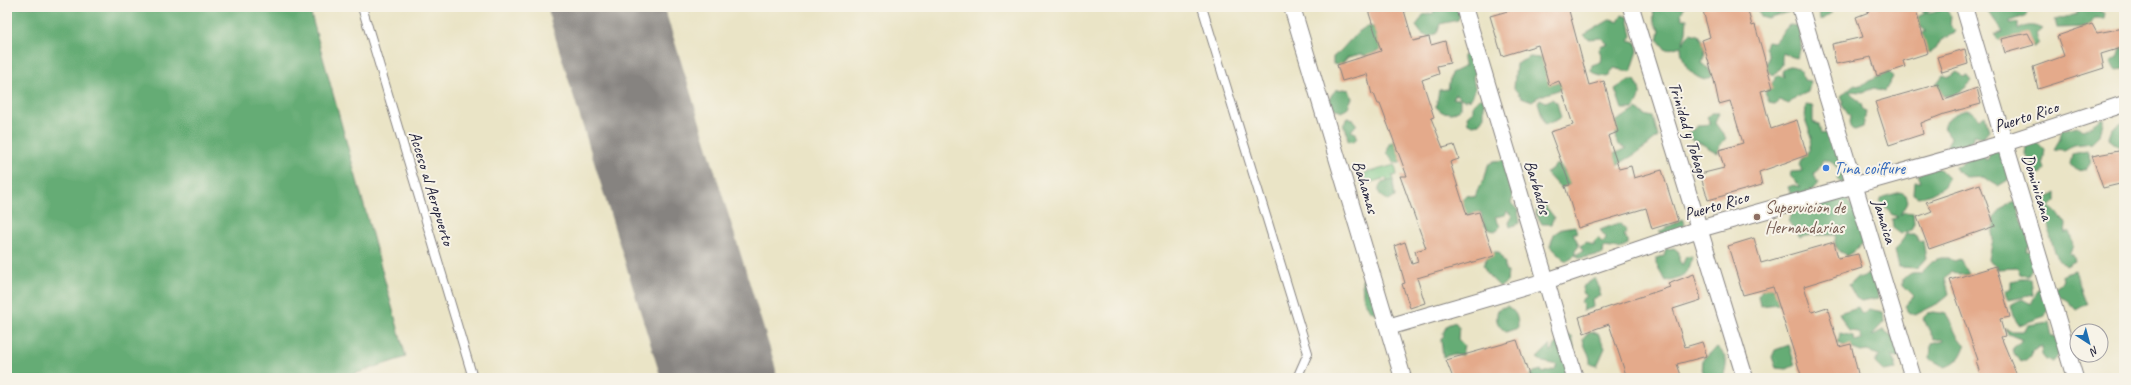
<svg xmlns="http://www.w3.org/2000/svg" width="2131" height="385" font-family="Caveat,sans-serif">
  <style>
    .green { fill: #7cc887; stroke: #4f7561 }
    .forest { fill: #65ac74; stroke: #446758 }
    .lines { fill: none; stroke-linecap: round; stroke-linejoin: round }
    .runway { stroke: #868380; stroke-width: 113 }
    .building { fill: #e4aa8b }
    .lane-casing { stroke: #868380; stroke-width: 10 }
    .street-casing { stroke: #868380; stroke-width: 18 }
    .lane { stroke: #fff; stroke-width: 8 }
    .street { stroke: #fff; stroke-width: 16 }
    .shop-dot { fill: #3f7fe0; stroke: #f7f3e8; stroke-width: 1.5 }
    .education-dot { fill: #8d6e63; stroke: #f7f3e8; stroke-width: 1.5 }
    .labels { text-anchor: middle; stroke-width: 4; stroke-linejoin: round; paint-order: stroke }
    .street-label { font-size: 17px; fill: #22223b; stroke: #f7f3e8 }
    .shop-label { font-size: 17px; fill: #366cbe; stroke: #f7f3e8; text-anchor: start }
    .education-label { font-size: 17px; fill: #785e54; stroke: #f7f3e8; text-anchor: start }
  </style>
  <rect width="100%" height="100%" fill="#f7f3e8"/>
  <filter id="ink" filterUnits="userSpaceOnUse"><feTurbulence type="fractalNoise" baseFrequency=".025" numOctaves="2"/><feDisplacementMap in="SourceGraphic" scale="8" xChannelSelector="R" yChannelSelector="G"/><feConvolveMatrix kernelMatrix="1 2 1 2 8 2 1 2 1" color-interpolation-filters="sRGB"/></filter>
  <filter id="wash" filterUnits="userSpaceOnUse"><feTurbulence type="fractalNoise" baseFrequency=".012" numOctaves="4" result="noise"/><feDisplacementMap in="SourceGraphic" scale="16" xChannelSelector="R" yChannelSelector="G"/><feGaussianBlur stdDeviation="0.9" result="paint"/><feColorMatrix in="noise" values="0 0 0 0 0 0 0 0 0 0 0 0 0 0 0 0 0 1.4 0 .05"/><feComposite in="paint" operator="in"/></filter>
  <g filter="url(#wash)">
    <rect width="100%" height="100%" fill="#eae4c6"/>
    <!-- green -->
    <path class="green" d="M1395 165 1397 175 1392 176 1393 180 1387 182 1386 178 1361 185 1358 175Z"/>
    <!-- forest -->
    <g class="forest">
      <path d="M7 7H309L406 357 342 378H7Z"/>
      <path d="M1433 7H1459L1461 10 1458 20 1440 24 1437 33 1429 37 1422 34 1416 26 1423 15 1434 13Z"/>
      <path d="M1653 7H1684L1681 14 1683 19H1687L1686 32 1682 44 1690 33 1699 35C1706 46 1707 52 1701 63L1708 68 1713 76 1705 80C1690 76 1681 62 1681 46L1666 50 1658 40 1660 31 1654 22Z"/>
      <path d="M1757 7H1795V10L1768 19 1761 17Z"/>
      <path d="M1819 7H1832L1831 13 1820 21Z"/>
      <path d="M1916 7H1937L1926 13C1933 15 1939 8 1946 10L1951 16 1950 25 1956 31 1954 34 1941 40 1936 49 1928 53 1918 36 1926 31 1912 20 1925 13Z"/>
      <path d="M1985 7H2026L2027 15 2010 21V23H2018V30C2027 25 2032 24 2042 29L2036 34 2039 43 2036 46 2033 47 2031 39 2011 37 2001 41 1994 35 2003 32Z"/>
      <path d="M2067 7H2086L2084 10 2103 8 2100 12 2105 13 2104 18H2094L2088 27 2057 28 2055 20 2077 14 2078 9Z"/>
      <path d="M1622 15 1628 17 1632 36 1629 40 1636 42 1638 51 1631 72 1614 68 1608 77 1596 75 1591 71 1592 65 1601 62 1602 57 1599 50 1602 45 1608 44 1601 38 1588 39 1584 35 1611 19 1618 22Z"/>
      <path d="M1789 25 1800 26 1801 48 1796 58 1782 53V65L1774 75 1768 72 1766 64 1769 56 1765 47 1767 41 1774 42Z"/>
      <path d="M1369 26 1375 28 1381 49 1368 57 1361 54 1348 57 1340 66 1333 64V57C1346 48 1355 30 1369 26Z"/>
      <path d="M2121 48H2124V69L2115 70 2111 62 2119 56Z"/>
      <path d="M1473 51 1482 67 1473 76C1474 89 1478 86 1471 99L1464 100 1455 94 1452 99 1460 98V109L1452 113 1442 112 1436 107 1439 90 1448 89 1451 73 1466 66 1463 60V56Z"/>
      <path d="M1530 57 1549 59 1554 83 1562 81 1563 88C1552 93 1541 94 1532 101L1521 97 1514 88 1516 64Z"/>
      <path d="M1789 66C1798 66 1802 71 1804 80L1811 81 1808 92 1795 98 1789 104 1779 100 1774 104 1769 103 1765 93 1778 75 1784 77 1782 71Z"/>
      <path d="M1889 72 1893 77 1885 91 1874 88 1863 92 1849 91 1861 104 1863 111 1866 112 1863 127 1855 130 1851 129 1849 123 1850 117 1842 105 1843 100 1841 96 1853 85 1861 86 1869 80Z"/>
      <path d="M1956 72 1964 77 1968 76 1972 81C1965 89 1955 97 1943 96L1936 84 1943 75 1949 77Z"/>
      <path d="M1629 80H1635C1642 91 1642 99 1633 109H1622L1615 89Z"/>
      <path d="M1344 89 1349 90 1352 98 1347 109 1341 112 1331 106C1329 99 1330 95 1336 90Z"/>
      <path d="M1481 97 1484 99V116L1479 124 1473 125 1468 123 1467 116 1473 111V104Z"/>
      <path d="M1540 99 1546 102 1552 99 1557 103 1561 118 1545 125 1538 102Z"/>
      <path d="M1806 105 1813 106V122L1819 125 1821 134 1826 133 1830 136 1849 168 1844 186 1837 178 1840 170 1829 160 1823 161 1814 175 1818 183 1804 200 1791 195 1788 187 1794 185 1801 187 1790 176 1791 172 1802 171 1799 164 1809 150 1812 138 1805 119Z"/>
      <path d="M1637 109 1644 115 1653 117 1658 137C1633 160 1592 178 1560 188L1546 173 1557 164 1565 172 1614 154 1626 148 1617 144 1615 122Z"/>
      <path d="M1966 110 1973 112 1979 119 1985 115 1989 130 1983 137 1974 135V139L1954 149 1947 145 1951 138 1944 129C1945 117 1956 113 1966 110Z"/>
      <path d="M1711 113H1719L1715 123 1726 138 1719 147 1718 153C1708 148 1700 142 1689 138L1687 134 1699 125 1711 124 1707 117Z"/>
      <path d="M1348 118 1353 119 1357 124 1351 131 1356 133 1357 137 1354 142 1348 141 1346 129 1343 125Z"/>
      <path d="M2104 118 2100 135 2092 143 2074 145 2064 150 2054 149 2060 139 2062 130 2077 126 2082 130C2091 128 2095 121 2104 118Z"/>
      <path d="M2124 121V151L2109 139 2113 128Z"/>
      <path d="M1395 140 1404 159 1400 163H1394L1387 153 1389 144Z"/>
      <path d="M2027 140H2035L2045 150 2043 162 2045 169 2040 175 2035 173 2034 166 2025 154Z"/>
      <path d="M1999 149 2013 177 1998 186 1983 177 1967 178 1956 171 1955 167 1981 153 1986 160 1988 159 1990 153Z"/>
      <path d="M2087 151 2091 161 2086 169C2078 172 2075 171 2070 164L2072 154Z"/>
      <path d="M1504 160 1513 197 1511 203 1518 210 1520 223 1510 227 1509 223 1512 216 1507 211 1505 215 1495 217 1500 226 1497 231C1485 231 1482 223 1481 212L1464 215 1461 200 1466 195 1475 197 1479 186 1484 181 1488 165 1494 161Z"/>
      <path d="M1934 167 1941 170 1948 177 1944 187 1929 195 1918 197 1913 194 1914 182H1921L1918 175Z"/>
      <path d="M1393 180 1395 197 1389 201C1380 197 1376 192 1381 183Z"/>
      <path d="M1901 192 1906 195 1908 201 1900 215 1904 212 1913 213 1914 223 1911 230 1901 234 1893 228 1892 219 1898 217 1891 214 1880 201 1883 197Z"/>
      <path d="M2056 193V201L2050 207 2063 219 2066 224 2065 234 2069 231 2073 246 2069 254H2073L2075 261 2066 266C2045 248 2053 224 2041 201L2043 196 2048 198Z"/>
      <path d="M1842 195 1851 205 1863 213 1870 234 1859 248 1846 256C1836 250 1833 247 1836 235H1812L1800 237 1788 221C1798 197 1820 197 1842 195Z"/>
      <path d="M2015 201 2031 246 2027 247 2026 251 2036 252 2035 265 2029 276 2020 274 2018 268 1997 269 1989 259 1993 239 1992 232 1995 226 1993 219 2006 205Z"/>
      <path d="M1543 203 1554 217 1551 224H1542L1536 214 1538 206Z"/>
      <path d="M1682 219 1685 223 1683 229 1665 235 1659 232Z"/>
      <path d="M1619 223 1626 229V234L1623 235 1628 240V244L1619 249 1604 247 1603 254 1581 258 1575 255 1566 261 1550 246 1554 234 1563 228 1575 226 1577 233H1573L1579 245 1575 250V255L1583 251 1580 246 1587 242 1594 246V242L1598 238 1602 242 1605 240 1606 237 1600 230Z"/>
      <path d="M1907 234H1915L1919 242 1923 241 1926 258 1917 268 1899 267 1895 250Z"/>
      <path d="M1674 248 1679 252V260L1682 265 1686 257 1692 256C1690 274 1683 277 1666 281L1656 264V258L1664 256 1666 249Z"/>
      <path d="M1494 252H1499L1505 264V271L1508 272 1507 282 1500 287 1487 274 1483 265 1487 258Z"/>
      <path d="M1941 258H1949L1954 261 1960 259 1969 274 1959 275 1951 271 1945 278 1949 294 1937 304 1915 315 1909 312 1905 306 1914 296 1903 285V279C1908 273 1913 272 1921 273L1934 260Z"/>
      <path d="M2075 271C2080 282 2081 293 2087 304L2076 310 2067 300 2056 295 2045 316 2019 325 2013 316 2010 305 2022 299 2031 304 2039 288 2053 286 2055 288 2063 282 2062 275Z"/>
      <path d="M1870 274 1877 284 1878 298 1861 301 1856 298 1849 285 1855 279Z"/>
      <path d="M1375 278 1376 314C1362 305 1363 296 1362 280Z"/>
      <path d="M1595 278 1600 289V296L1592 299 1593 307 1582 311 1584 305 1581 302 1583 298 1587 296 1583 293 1582 287Z"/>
      <path d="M2022 279H2031L2033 295 2009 300 2005 291 2011 288V281Z"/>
      <path d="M1769 287 1777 290 1779 304 1760 306 1758 296 1763 289Z"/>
      <path d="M1507 306C1516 312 1518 316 1518 328L1506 332C1497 325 1495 321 1498 309Z"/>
      <path d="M1858 307 1862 314 1869 309 1883 312 1884 322 1871 336 1883 330 1892 336 1905 352 1897 358 1891 355 1896 363V369L1883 371 1875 363 1879 355 1867 351 1861 352 1838 343 1840 333 1853 336 1855 341 1862 339 1859 332 1849 331 1839 313Z"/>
      <path d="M1934 312 1946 314C1954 325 1955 338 1965 346 1961 357 1957 363 1945 367L1930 359 1931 344 1944 341 1943 339 1934 340 1923 318 1928 313Z"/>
      <path d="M1455 322 1459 327 1458 339 1464 345 1462 355 1454 354 1443 357 1441 339 1444 337 1443 333 1447 325Z"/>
      <path d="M2049 322 2052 336 2063 337C2062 347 2060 355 2053 362L2046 360 2042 355V347L2032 351C2030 358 2027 360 2020 362L2014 353 2013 348 2023 340 2008 334 2006 328 2012 331H2025L2028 325Z"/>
      <path d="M1590 331 1598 334 1605 348 1597 366 1590 364C1591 354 1584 349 1583 339Z"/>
      <path d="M1565 334 1572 336 1574 347 1569 355 1574 378H1528L1534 372 1541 370 1543 373 1555 369 1557 365 1543 362 1537 358 1550 345 1551 352 1559 339Z"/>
      <path d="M1789 345 1795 365 1787 369 1776 368 1772 357 1775 350Z"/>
      <path d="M1717 347C1729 357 1727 364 1723 378H1714L1702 373 1703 360Z"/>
    </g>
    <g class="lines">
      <!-- runway -->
      <path class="runway" d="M605 7 720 378"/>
    </g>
    <g id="blocks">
      <!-- building -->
      <g class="building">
        <path d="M1367 7H1403L1413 41 1429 37 1431 45 1445 41 1450 63 1437 66 1439 74 1422 80 1434 117 1431 118 1443 148 1454 145 1459 159 1450 162 1467 215 1479 212 1494 256 1417 278 1425 303 1410 308 1402 284 1405 283 1394 246 1405 242 1412 264 1418 262 1415 251 1426 248 1400 176H1407L1380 104H1378L1374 94 1372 95 1367 74 1342 81 1337 65 1381 51Z"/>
        <path d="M1522 7H1568L1589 85 1604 81 1618 132 1608 136 1619 169 1631 166 1634 178 1662 170 1678 221 1652 229 1646 208 1578 228 1565 186 1570 185 1550 132 1573 125 1559 81 1549 85 1538 45 1502 56 1490 16Z"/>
        <path d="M1702 7H1747L1752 26 1755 25 1773 88 1761 91 1771 129 1797 120 1807 155 1759 172 1762 185 1708 200 1700 174 1724 168 1719 150 1743 143 1730 101 1719 104 1714 80 1702 40 1710 37Z"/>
        <path d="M1867 7H1915L1928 53 1903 61 1905 67 1877 76 1871 57 1836 64 1832 44 1863 37 1856 17 1869 12Z"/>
        <path d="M2092 24 2097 33 2124 28V47L2101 54 2104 68 2038 89 2033 67 2064 56 2057 36Z"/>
        <path d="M2028 33 2034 45 2005 53 2001 39Z"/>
        <path d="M1965 49 1968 64 1942 72 1937 57Z"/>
        <path d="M1938 84 1944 100 1977 88 1981 104 1944 114 1921 123 1923 134 1889 145 1875 102Z"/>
        <path d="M2124 150V183L2103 188 2092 156Z"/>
        <path d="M1980 184 1995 226 1929 249 1917 217 1932 211 1926 202Z"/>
        <path d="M1754 238 1761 263 1834 242 1838 258 1858 254 1862 268 1804 286 1812 312 1827 307 1839 347 1851 344 1859 378H1802L1773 287 1743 295 1728 246Z"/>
        <path d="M1996 266 2010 317 2000 319 2005 336 2001 337 2018 378H1981L1976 360H1978L1950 280Z"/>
        <path d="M1694 274 1701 300 1673 309 1685 347 1702 342 1707 356 1677 364 1682 378H1627L1609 324 1584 333 1579 317 1670 287 1668 284Z"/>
        <path d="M1517 340 1530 378H1453L1446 360Z"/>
      </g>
    </g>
  </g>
  <g filter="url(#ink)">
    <use href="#blocks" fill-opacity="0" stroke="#868380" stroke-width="1"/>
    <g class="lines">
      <!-- lane casing -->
      <g class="lane-casing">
        <g id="lane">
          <path d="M362 7 473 378"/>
          <path d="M1202 7 1308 353 1297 378"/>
        </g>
      </g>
      <!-- street casing -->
      <g class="street-casing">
        <g id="street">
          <path d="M1292 7 1403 378"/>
          <path d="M1464 7 1575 378"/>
          <path d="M1631 7 1745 378"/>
          <path d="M1800 7 1913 378"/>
          <path d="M1964 7 2075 378"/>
          <path d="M1388 327 1546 281 1699 229 2005 143 2124 104"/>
        </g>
      </g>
      <!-- lane -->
      <use href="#lane" class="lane"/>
      <!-- street -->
      <use href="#street" class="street"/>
    </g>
  </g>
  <!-- markers -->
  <circle class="shop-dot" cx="1826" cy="168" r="4"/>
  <circle class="education-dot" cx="1757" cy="217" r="4"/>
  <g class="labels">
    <!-- street labels -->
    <g class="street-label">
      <text transform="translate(2026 116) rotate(-18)" y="6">Puerto Rico</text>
      <text transform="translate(1689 130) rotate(73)" y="6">Trinidad y Tobago</text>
      <text transform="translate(1366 187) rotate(73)" y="6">Bahamas</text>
      <text transform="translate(1538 187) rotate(73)" y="6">Barbados</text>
      <text transform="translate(2038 187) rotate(73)" y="6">Dominicana</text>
      <text transform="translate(432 188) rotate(73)" y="6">Acceso al Aeropuerto</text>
      <text transform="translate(1716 205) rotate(-16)" y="6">Puerto Rico</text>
      <text transform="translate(1885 221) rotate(73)" y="6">Jamaica</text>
    </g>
    <!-- shop labels -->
    <g class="shop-label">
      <text x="1834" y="174">Tina coiffure</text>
    </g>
    <!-- education labels -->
    <g class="education-label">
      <text x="1765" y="213">Supervicion de<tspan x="1765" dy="20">Hernandarias</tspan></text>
    </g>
  </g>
  <!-- margin -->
  <rect width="2131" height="385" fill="none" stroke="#f7f3e8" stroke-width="24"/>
  <!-- north arrow -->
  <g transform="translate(2089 343) rotate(144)"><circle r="19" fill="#f7f3e8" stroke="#a29fa3"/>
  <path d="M0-3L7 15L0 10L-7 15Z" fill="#1f6fb2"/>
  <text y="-6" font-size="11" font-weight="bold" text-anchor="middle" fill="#22223b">N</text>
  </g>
</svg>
